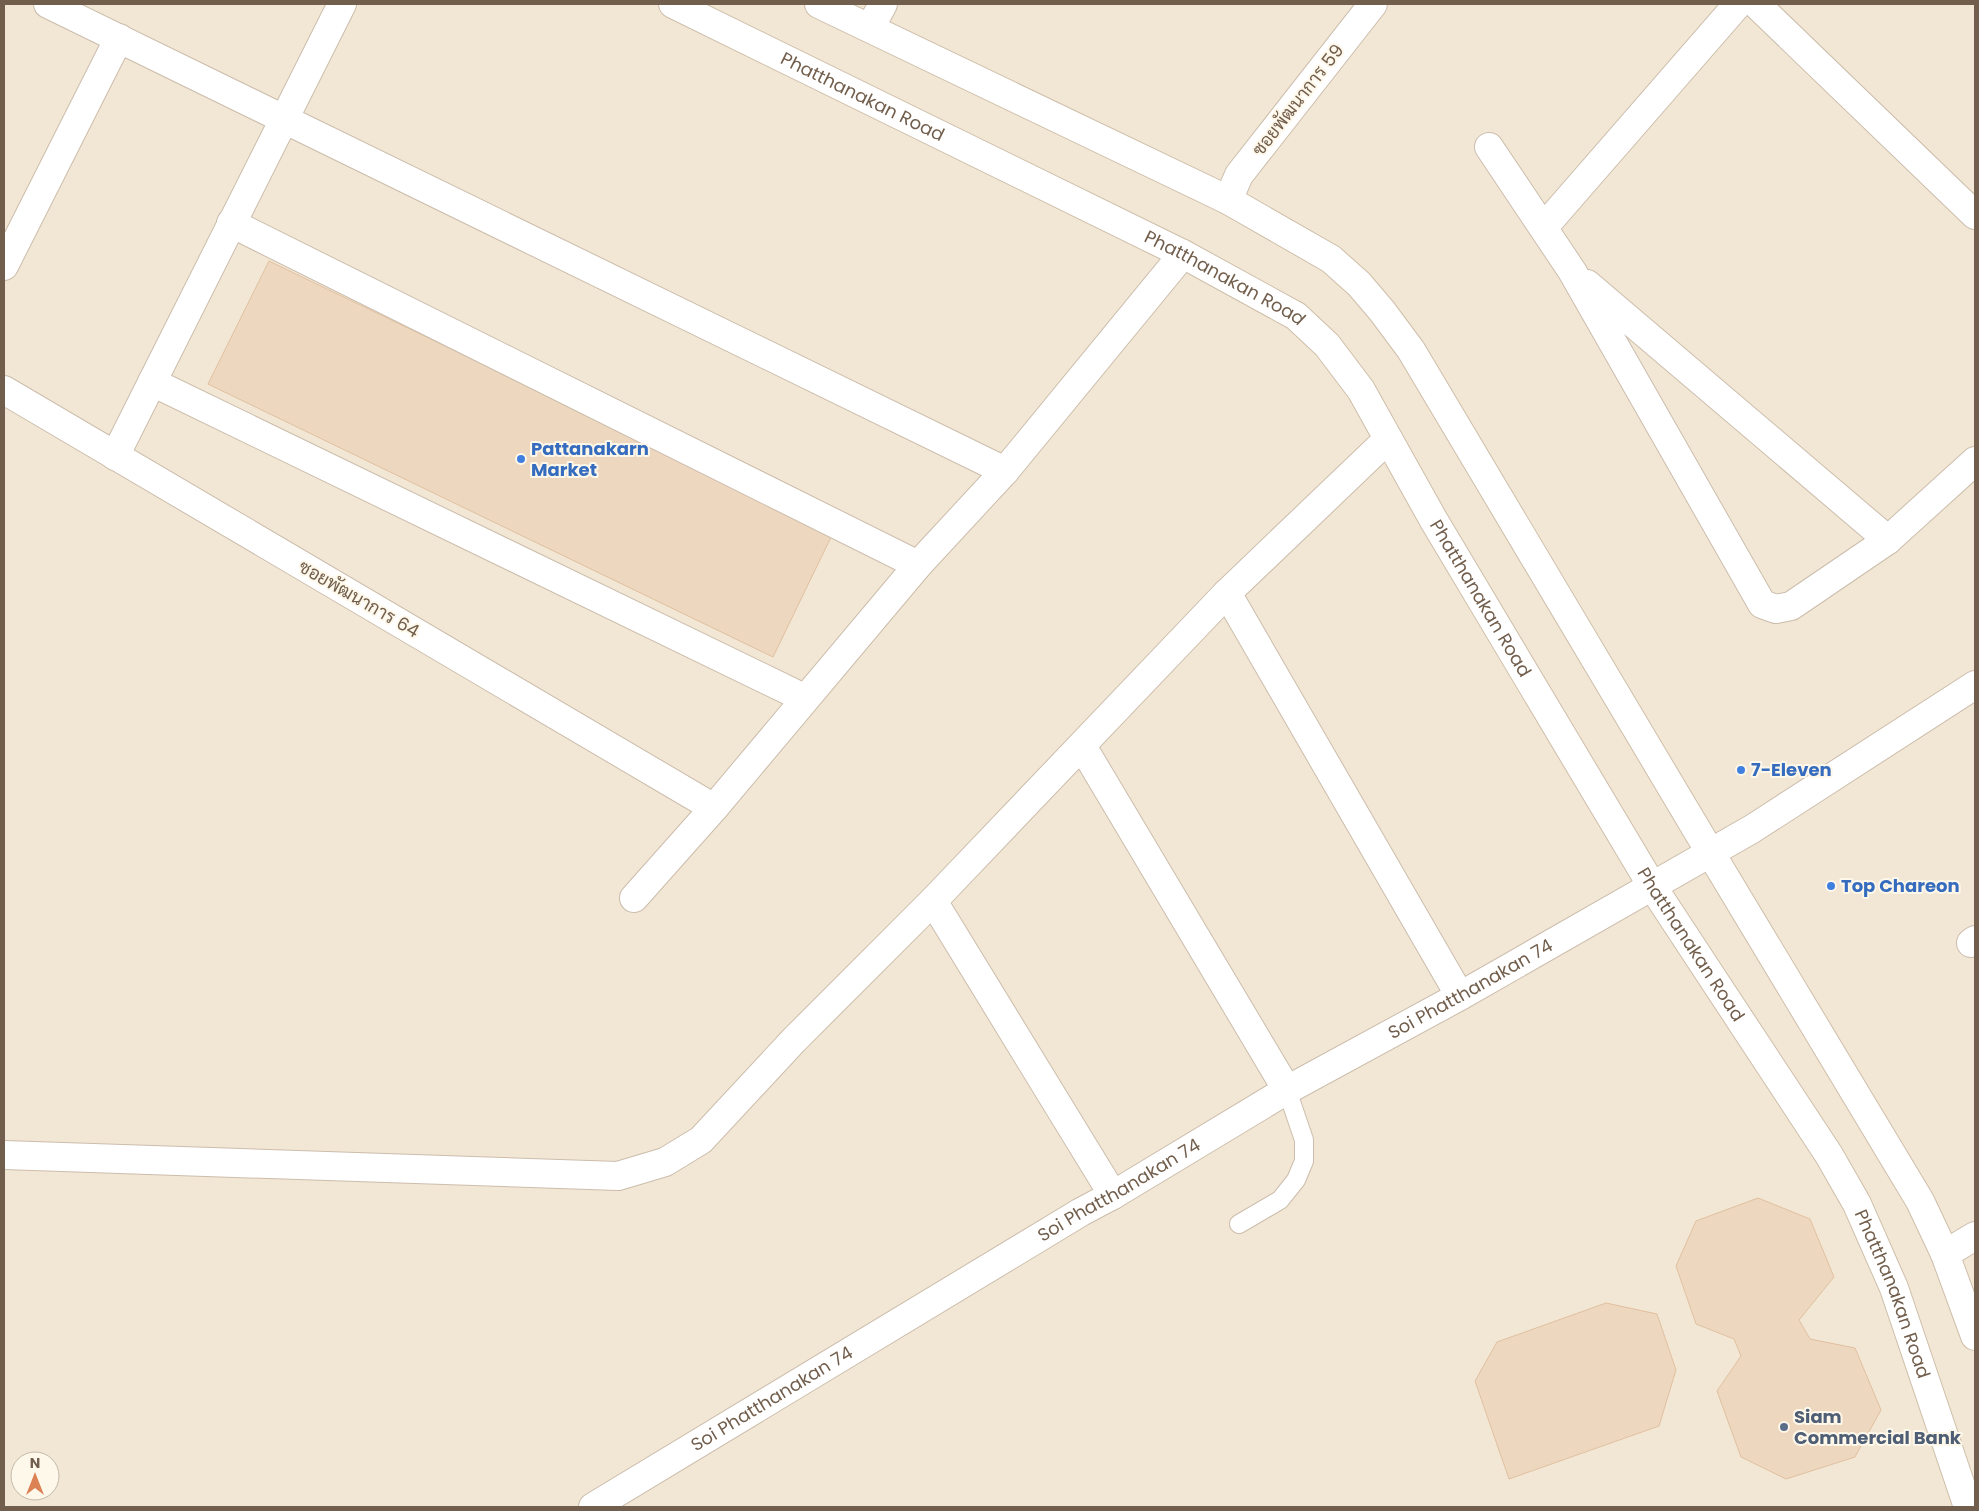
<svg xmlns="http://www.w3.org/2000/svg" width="1979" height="1511" font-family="Poppins,Sarabun,sans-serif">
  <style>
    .residential { fill: #f2e7d4; fill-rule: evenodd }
    .building { fill: #eed7bf; stroke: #e0c0a0 }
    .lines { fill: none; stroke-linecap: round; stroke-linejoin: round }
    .lane-casing { stroke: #ccbdac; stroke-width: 20 }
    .street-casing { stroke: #ccbdac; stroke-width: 30 }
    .secondary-casing { stroke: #cebeaa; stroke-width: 30 }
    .lane { stroke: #fff; stroke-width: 18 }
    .street { stroke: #fff; stroke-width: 28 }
    .secondary { stroke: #fff; stroke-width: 28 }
    .shop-dot { fill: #3f7fe0; stroke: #fef8eb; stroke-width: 2 }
    .service-dot { fill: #5c6f8a; stroke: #fef8eb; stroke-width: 2 }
    .labels { text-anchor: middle; stroke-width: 4; stroke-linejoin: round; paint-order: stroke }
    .street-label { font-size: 18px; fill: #725e4c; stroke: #fef8eb }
    .shop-label { font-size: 18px; font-weight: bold; fill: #366cbe; stroke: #fef8eb; text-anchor: start }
    .service-label { font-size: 18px; font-weight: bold; fill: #4e5e75; stroke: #fef8eb; text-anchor: start }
  </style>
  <rect width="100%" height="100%" fill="#fbf5e5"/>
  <!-- residential -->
  <path class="residential" d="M4 4H1975V1507H4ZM20 1461H50V1491H20Z"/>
  <!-- building -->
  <g class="building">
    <path d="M269 261 833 533 773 657 208 384Z"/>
    <path d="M1758 1198 1810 1219 1834 1277 1799 1320 1810 1339 1855 1348 1881 1410 1855 1457 1786 1479 1741 1457 1717 1391 1741 1356 1734 1339 1696 1324 1676 1266 1696 1221Z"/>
    <path d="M1606 1303 1657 1314 1676 1370 1659 1426 1509 1479 1475 1381 1497 1342Z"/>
  </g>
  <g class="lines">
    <!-- lane casing -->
    <g class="lane-casing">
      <path id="lane" d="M1239 1224 1280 1200 1296 1180 1304 1161V1140L1287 1090"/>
    </g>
    <!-- street casing -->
    <g class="street-casing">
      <g id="street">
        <path d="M48 4 1005 471"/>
        <path d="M1756 4 1975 215"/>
        <path d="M870 28 883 4"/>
        <path d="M1489 147 1572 271 1762 604 1776 609 1791 606 1888 540 1975 461"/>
        <path d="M1228 200 1239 175 1373 4"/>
        <path d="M231 223 918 565"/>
        <path d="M1544 227 1738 4"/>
        <path d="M4 266 119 38"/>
        <path d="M1587 284 1888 540"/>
        <path d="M152 382 804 698"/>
        <path d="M4 390 714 808"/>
        <path d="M115 456 342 4"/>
        <path d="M1227 593 1460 996"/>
        <path d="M1082 746 1287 1090"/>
        <path d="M634 898 714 808 918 565 1005 471 1183 254"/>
        <path d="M933 901 1113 1195"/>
        <path d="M1971 943 1975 940"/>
        <path d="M4 1155 618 1176 665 1162 701 1140 794 1040 933 901 1227 593 1388 439"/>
        <path d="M1945 1254 1975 1236"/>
        <path id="s1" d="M593 1507 1081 1212 1113 1195 1287 1090 1460 996 1752 829 1975 685"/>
      </g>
    </g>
    <!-- secondary casing -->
    <g class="secondary-casing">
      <g id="secondary">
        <path id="s2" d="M673 4 1183 254 1296 316 1327 345 1361 390 1433 519 1652 886 1829 1155 1857 1204 1894 1288 1968 1507"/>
        <path d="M819 4 1228 200 1331 259 1359 284 1382 311 1411 350 1710 852 1920 1201 1945 1254 1975 1336"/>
      </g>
    </g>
    <!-- lane -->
    <use href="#lane" class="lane"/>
    <!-- street -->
    <use href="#street" class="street"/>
    <!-- secondary -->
    <use href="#secondary" class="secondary"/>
  </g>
  <!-- markers -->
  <g class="shop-dot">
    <circle cx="521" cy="459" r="5"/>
    <circle cx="1741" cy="770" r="5"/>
    <circle cx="1831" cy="886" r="5"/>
  </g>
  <circle class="service-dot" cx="1784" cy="1427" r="5"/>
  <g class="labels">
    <!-- street labels -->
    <g class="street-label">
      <text dy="6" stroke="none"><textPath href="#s2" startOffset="211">Phatthanakan Road</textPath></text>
      <text transform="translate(1298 100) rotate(-52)" y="6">ซอยพัฒนาการ 59</text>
      <text dy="6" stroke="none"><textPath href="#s2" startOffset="616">Phatthanakan Road</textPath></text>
      <text transform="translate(359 599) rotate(30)" y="6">ซอยพัฒนาการ 64</text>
      <text dy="6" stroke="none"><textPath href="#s2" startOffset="1036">Phatthanakan Road</textPath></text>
      <text dy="6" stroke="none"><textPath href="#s2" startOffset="1441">Phatthanakan Road</textPath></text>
      <text dy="6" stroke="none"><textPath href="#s1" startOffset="1019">Soi Phatthanakan 74</textPath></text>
      <text dy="6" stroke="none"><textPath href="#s1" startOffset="614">Soi Phatthanakan 74</textPath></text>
      <text dy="6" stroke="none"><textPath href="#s2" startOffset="1846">Phatthanakan Road</textPath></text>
      <text dy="6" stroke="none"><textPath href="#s1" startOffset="209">Soi Phatthanakan 74</textPath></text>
    </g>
    <!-- shop labels -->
    <g class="shop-label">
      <text x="531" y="455">Pattanakarn<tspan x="531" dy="21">Market</tspan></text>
      <text x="1751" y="776">7-Eleven</text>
      <text x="1841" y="892">Top Chareon</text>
    </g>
    <!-- service labels -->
    <g class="service-label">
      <text x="1794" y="1423">Siam<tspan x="1794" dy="21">Commercial Bank</tspan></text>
    </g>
  </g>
  <!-- border -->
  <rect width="1979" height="1511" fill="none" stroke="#725e4c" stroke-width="10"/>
  <!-- north arrow -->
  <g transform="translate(35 1476)"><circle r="24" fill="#fef8eb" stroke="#c6baab"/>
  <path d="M0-4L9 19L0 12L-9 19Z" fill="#dc8153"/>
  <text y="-8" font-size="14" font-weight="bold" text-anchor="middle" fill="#725e4c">N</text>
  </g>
</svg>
